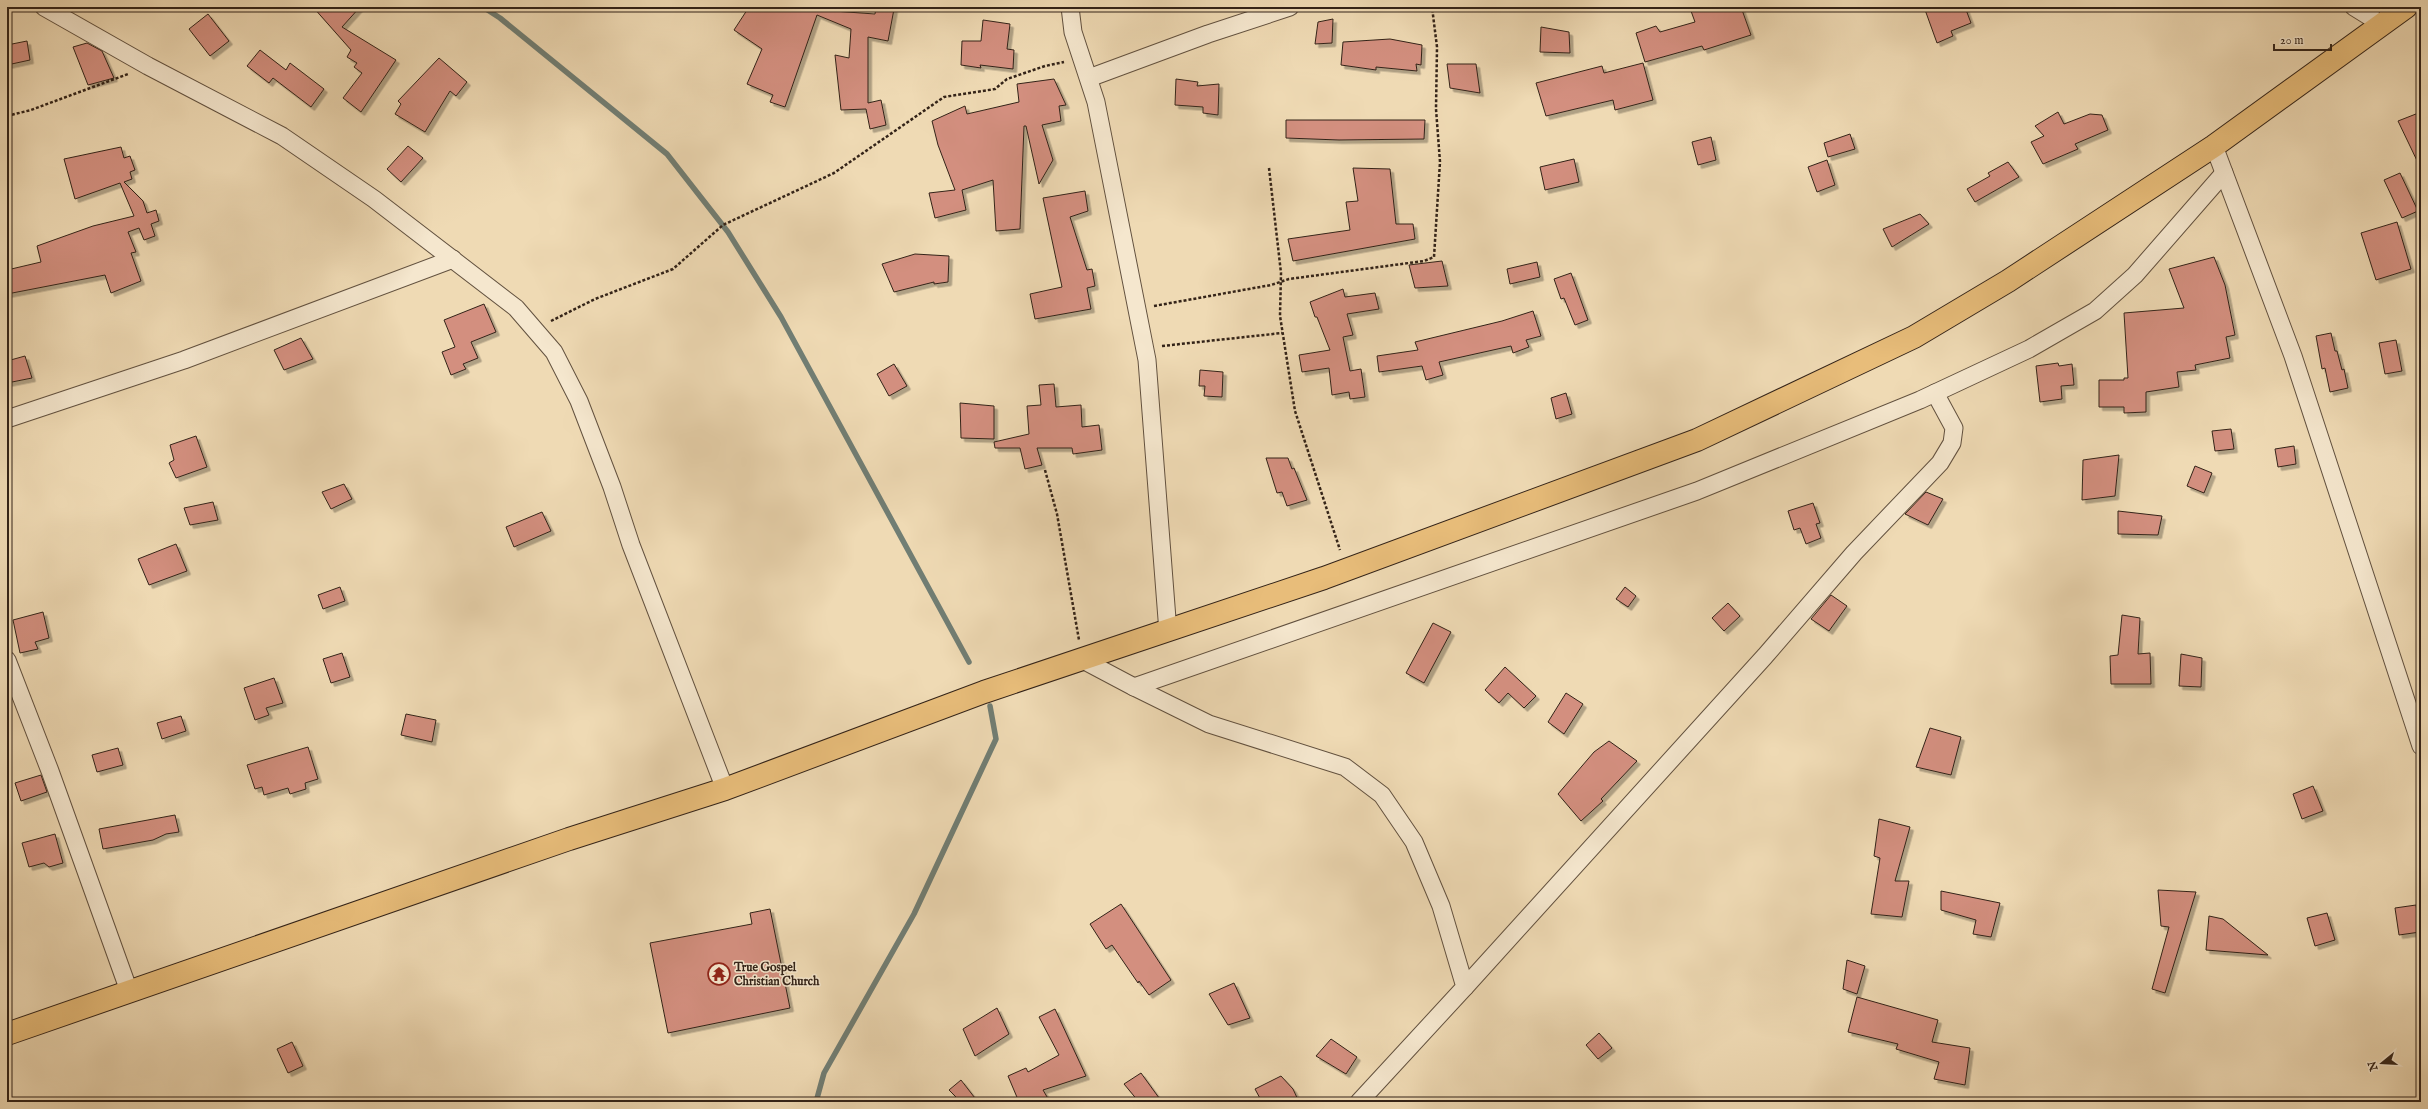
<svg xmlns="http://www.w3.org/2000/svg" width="2428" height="1109" font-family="'IM FELL English',serif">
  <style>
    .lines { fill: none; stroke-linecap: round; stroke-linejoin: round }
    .stream { stroke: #717e74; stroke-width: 5.5 }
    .building { fill: #d38f7f; stroke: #332318; filter: url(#shadow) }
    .street-casing { stroke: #62513f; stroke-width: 19 }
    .highway-casing { stroke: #332318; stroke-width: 24 }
    .path { stroke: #332318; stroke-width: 2.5; stroke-dasharray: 3 2; stroke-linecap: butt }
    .street { stroke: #f5e7ce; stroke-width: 17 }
    .highway { stroke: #e8bd7a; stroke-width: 22 }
    .labels { text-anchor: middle; stroke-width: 3; stroke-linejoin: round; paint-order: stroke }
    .poi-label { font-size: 12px; font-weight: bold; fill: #332318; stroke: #f5e7ce; text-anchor: start }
  </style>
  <defs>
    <filter id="shadow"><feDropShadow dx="3.5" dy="3.5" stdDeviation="0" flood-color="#0004"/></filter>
  </defs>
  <rect width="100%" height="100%" fill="#efdab4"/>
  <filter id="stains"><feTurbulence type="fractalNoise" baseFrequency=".005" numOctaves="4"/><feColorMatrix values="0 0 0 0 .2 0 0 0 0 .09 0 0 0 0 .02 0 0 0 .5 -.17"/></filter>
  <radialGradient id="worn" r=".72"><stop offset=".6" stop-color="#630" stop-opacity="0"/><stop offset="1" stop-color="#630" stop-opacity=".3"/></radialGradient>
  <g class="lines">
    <!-- stream -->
    <g class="stream">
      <path d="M483 7 500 18 667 154 728 232 781 317 969 662"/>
      <path d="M816 1102 824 1073 914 914 996 739 990 706"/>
    </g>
  </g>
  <!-- building -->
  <g class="building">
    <path d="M313 7H360L342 27 396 60 361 112 343 98 362 73 354 67 357 63 347 57 351 50Z"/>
    <path d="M749 7H820L819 10 875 14 876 7 894 9 888 41 868 37V103L881 100 886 125 870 129 866 109 841 110 835 55 849 58 851 29 817 15 785 107 770 102 773 95 747 84 762 49 734 30Z"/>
    <path d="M1701 7H1741L1751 35 1704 50 1702 46 1645 62 1636 33 1656 26 1660 32 1695 22 1691 11Z"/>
    <path d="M1924 7H1965L1971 23 1951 31 1953 36 1937 43Z"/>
    <path d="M208 14 229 41 210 56 189 29Z"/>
    <path d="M1333 19 1332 43 1315 44 1318 22Z"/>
    <path d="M983 20 1010 24 1007 49 1014 50 1013 69 980 65 981 68 961 65 962 41H981Z"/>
    <path d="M1541 27 1569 32 1570 53 1540 52Z"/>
    <path d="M1390 39 1422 45 1421 65 1416 64 1417 71 1376 67V70L1341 65 1343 42Z"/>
    <path d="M27 41 30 60 7 65V45Z"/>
    <path d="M87 43 102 51 114 78 88 85 73 47Z"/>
    <path d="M260 50 286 70 290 63 324 89 311 107 273 78 269 83 247 66Z"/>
    <path d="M439 58 467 82 456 96 450 91 425 132 395 114 401 104 398 101Z"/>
    <path d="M1643 63 1653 100 1615 110 1613 100 1546 116 1536 83 1602 66 1604 73Z"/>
    <path d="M1447 64H1476L1480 93 1450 88Z"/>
    <path d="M1054 79 1066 105 1059 106 1061 121 1042 125 1053 160 1039 184 1026 126H1024L1020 229 996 231 993 180 962 190 966 210 935 218 929 193 955 190 938 145 932 121 965 106 967 114 1019 102 1017 84Z"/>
    <path d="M1176 79 1198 82 1197 86 1219 84 1218 115 1203 113V107L1175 105Z"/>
    <path d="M2058 112 2064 124 2090 114 2102 115 2108 130 2075 144 2078 149 2043 164 2031 142 2044 136 2035 126Z"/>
    <path d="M2421 112V169L2398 121Z"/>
    <path d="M1286 120H1425L1424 139 1339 140 1286 138Z"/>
    <path d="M1850 134 1855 149 1828 157 1824 143Z"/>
    <path d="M1711 137 1716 160 1698 165 1692 142Z"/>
    <path d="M408 146 423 158 401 182 387 169Z"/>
    <path d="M121 147 124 158 130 156 135 170 130 172 132 179 124 182 143 201 147 213 156 210 159 221 151 224 155 236 144 240 139 228 128 232 136 252 131 253 141 281 111 293 105 275 7 294V270L41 262 37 246 93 226 134 216 120 183 75 199 64 159Z"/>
    <path d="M1574 159 1579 182 1545 190 1540 167Z"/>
    <path d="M1827 160 1835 185 1817 192 1808 167Z"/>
    <path d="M2008 162 2019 177 1975 202 1967 189 1990 176 1988 173Z"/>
    <path d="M1353 168 1390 169 1396 224H1413L1415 239 1293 261 1288 239 1350 230 1346 202 1358 201Z"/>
    <path d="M2400 173 2418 211 2402 218 2384 180Z"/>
    <path d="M1085 191 1088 211 1070 217 1087 270 1092 269 1095 286 1087 288 1091 309 1035 319 1030 294 1062 287 1043 198Z"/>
    <path d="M1920 214 1929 224 1892 247 1883 229Z"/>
    <path d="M2397 222 2411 269 2376 280 2361 233Z"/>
    <path d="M915 254 949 256 948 282 934 284V282L894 292 882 264Z"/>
    <path d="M2214 257 2225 285 2235 335 2226 337 2230 358 2195 365 2196 370 2177 372 2179 387 2146 392V412L2124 413V407H2099V380H2124V378H2128L2124 313 2184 308 2169 269Z"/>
    <path d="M1442 261 1448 286 1415 288 1409 265Z"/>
    <path d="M1537 262 1540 277 1510 284 1507 269Z"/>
    <path d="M1571 273 1588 320 1575 325 1564 298 1561 299 1554 279Z"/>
    <path d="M1343 289 1345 297 1375 293 1379 309 1347 314 1353 335 1343 337 1350 371 1361 369 1365 397 1350 399 1349 392 1332 395 1329 368 1302 372 1299 355 1330 350 1317 317H1315L1310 302Z"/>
    <path d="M484 304 496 332 471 342 478 358 463 364 466 369 451 375 442 352 455 347 444 320Z"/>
    <path d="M1533 311 1541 336 1526 340 1529 347 1513 353 1511 346 1439 362 1443 375 1426 380 1422 366 1379 372 1377 356 1418 350 1415 342 1502 321Z"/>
    <path d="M2331 333 2335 351H2337L2342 370 2344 369 2348 388 2330 392 2325 368 2322 369 2316 336Z"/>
    <path d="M301 338 313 359 284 370 274 350Z"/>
    <path d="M2396 340 2402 371 2385 374 2379 343Z"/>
    <path d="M25 356 32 378 7 383V361Z"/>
    <path d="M2058 363 2059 366 2072 364 2074 385 2061 386 2062 399 2040 402 2036 366Z"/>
    <path d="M894 364 907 386 889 396 877 374Z"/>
    <path d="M1200 370 1223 372 1222 397 1204 396 1205 386H1199Z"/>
    <path d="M1054 384 1056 407 1081 405 1082 427 1099 425 1102 450 1073 454 1072 448H1037L1042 465 1025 469 1020 448H995L994 442 1029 434 1027 406 1041 405 1039 385Z"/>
    <path d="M1566 393 1572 414 1556 419 1551 398Z"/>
    <path d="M960 403 994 406V439L961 438Z"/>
    <path d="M2231 429 2234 449 2215 451 2212 431Z"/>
    <path d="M196 436 207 467 176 478 169 463 174 460 170 445Z"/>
    <path d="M2294 446 2296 464 2278 467 2275 449Z"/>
    <path d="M2119 455 2115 496 2082 500 2083 460Z"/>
    <path d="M1266 458H1288L1292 469 1294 468 1307 500 1287 506 1282 492 1277 493Z"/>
    <path d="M2195 466 2212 473 2204 493 2187 486Z"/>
    <path d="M344 484 352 499 331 509 322 492Z"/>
    <path d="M1926 492 1943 499 1928 525 1905 514Z"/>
    <path d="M213 502 218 520 190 525 184 508Z"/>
    <path d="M1813 503 1820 523 1816 524 1821 538 1806 544 1800 528 1794 530 1788 511Z"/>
    <path d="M2118 511 2162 516 2158 535 2118 534Z"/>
    <path d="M542 512 551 531 514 547 506 527Z"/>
    <path d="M176 544 187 571 149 585 138 559Z"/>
    <path d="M340 587 345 601 323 609 318 595Z"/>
    <path d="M1625 587 1636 596 1628 607 1616 599Z"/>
    <path d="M1831 595 1847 606 1829 631 1811 619Z"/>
    <path d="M1728 603 1740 616 1724 631 1712 618Z"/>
    <path d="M43 612 49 638 35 642 38 649 20 653 13 620Z"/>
    <path d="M2122 615 2140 618 2138 654 2150 653 2151 684H2111L2110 656 2118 655Z"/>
    <path d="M1433 623 1451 632 1424 683 1406 673Z"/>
    <path d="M342 653 350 677 331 683 323 659Z"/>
    <path d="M2181 654 2202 658 2201 687 2179 686Z"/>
    <path d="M1505 667 1536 696 1524 708 1508 693 1499 703 1485 690Z"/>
    <path d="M274 678 283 703 266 708 269 715 255 720 244 688Z"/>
    <path d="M1566 693 1583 704 1564 734 1548 722Z"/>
    <path d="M406 714 436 720 432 742 401 735Z"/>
    <path d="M181 716 186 731 162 739 157 723Z"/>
    <path d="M1930 728 1961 737 1951 775 1916 767Z"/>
    <path d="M1609 741 1637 761 1601 799 1603 801 1581 821 1558 794 1594 752Z"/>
    <path d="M308 747 318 779 305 783 306 789 290 794 288 788 264 795 262 787 255 789 247 765Z"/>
    <path d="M118 748 123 765 97 772 92 755Z"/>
    <path d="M41 775 47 792 21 801 15 783Z"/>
    <path d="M2313 786 2323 811 2302 819 2293 794Z"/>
    <path d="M175 815 179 832 166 834 153 840 103 849 99 829Z"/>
    <path d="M1879 819 1910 827 1895 881H1909L1902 917 1871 914 1880 858 1874 856Z"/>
    <path d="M55 834 63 863 49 867 44 863 29 867 22 843Z"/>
    <path d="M2158 890 2196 892 2165 993 2152 989 2169 927 2161 926Z"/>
    <path d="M1941 891 2000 903 1991 937 1973 934 1976 920 1941 910Z"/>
    <path d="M1121 904 1171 980 1149 995 1139 981 1138 983 1112 945 1106 949 1090 924Z"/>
    <path d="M2416 905 2420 932 2399 935 2395 908Z"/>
    <path d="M770 909 790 1008 668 1033 650 943 752 924 750 913Z"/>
    <path d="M2327 913 2335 940 2315 946 2307 918Z"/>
    <path d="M2209 916 2223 919 2268 955 2206 950Z"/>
    <path d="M1847 960 1865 966 1857 994 1843 989Z"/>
    <path d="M1234 983 1250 1018 1228 1025 1209 994Z"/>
    <path d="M1857 997 1938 1020 1932 1042 1970 1048 1965 1085 1934 1079 1939 1062 1896 1049 1898 1044 1848 1032Z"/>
    <path d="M997 1008 1009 1034 975 1056 963 1029Z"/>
    <path d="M1055 1009 1086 1076 1043 1090 1050 1102H1019L1008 1076 1026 1068 1028 1072 1059 1055 1039 1017Z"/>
    <path d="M1599 1033 1612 1048 1598 1059 1586 1045Z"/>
    <path d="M1331 1039 1357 1057 1346 1074 1316 1056Z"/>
    <path d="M292 1042 303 1066 288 1073 277 1049Z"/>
    <path d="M1141 1073 1162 1102H1139L1124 1084Z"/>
    <path d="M1281 1076 1293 1089 1299 1102H1262L1255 1089Z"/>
    <path d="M961 1080 978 1102H961L949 1090Z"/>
  </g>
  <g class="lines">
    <!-- street casing -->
    <g class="street-casing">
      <g id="street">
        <path d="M44 7 148 66 282 136 374 199 516 308 554 352 579 401 612 487 631 545 725 789"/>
        <path d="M1070 7 1073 32 1096 102 1147 360 1168 632"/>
        <path d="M2354 7 2383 25"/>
        <path d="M1089 78 1208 34 1290 7"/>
        <path d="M2214 146 2293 356 2421 746"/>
        <path d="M7 419 184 360 453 259"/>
        <path d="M7 660 50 771 129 991"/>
        <path d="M1083 660 1134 687 1209 724 1345 767 1382 795 1414 842 1441 906 1465 987 1359 1102"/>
        <path d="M1134 687 1697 491 1920 400 2029 349 2095 311 2135 275 2224 173"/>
        <path d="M1465 987 1765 656 1854 553 1940 463 1952 443 1954 428 1935 393"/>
      </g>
    </g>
    <!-- highway casing -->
    <g class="highway-casing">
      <path id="highway" d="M7 1034 569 839 725 789 984 692 1324 578 1697 440 1914 337 2008 281 2214 146 2406 7"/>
    </g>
    <!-- path -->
    <g class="path">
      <path d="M7 116 31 110 128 74"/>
      <path d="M1269 168 1281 273 1280 316 1295 411 1340 550"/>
      <path d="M1154 306 1271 285 1289 279 1424 261 1434 257 1440 162 1436 109 1437 47 1432 7"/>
      <path d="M551 321 595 299 673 269 723 225 834 173 944 97 995 89 1007 79 1045 66 1064 62"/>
      <path d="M1162 346 1282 333"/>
      <path d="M1045 470 1057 514 1079 640"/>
    </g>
    <!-- street -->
    <use href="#street" class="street"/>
    <!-- highway -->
    <use href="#highway" class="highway"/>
  </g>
  <!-- icons -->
  <defs>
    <g id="temple-ring" transform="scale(1.15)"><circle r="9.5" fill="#f5e7ce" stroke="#8f2418" stroke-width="1.5"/><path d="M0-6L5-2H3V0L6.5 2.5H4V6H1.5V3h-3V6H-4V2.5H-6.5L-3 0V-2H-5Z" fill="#8f2418"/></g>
  </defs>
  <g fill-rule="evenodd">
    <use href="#temple-ring" x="719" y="974"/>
  </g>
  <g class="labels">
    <!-- poi labels -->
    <g class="poi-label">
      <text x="734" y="971">True Gospel<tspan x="734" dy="14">Christian Church</tspan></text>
    </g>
  </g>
  <!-- margin -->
  <rect width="2428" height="1109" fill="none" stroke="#efdab4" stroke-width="24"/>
  <rect x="8" y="8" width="2412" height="1093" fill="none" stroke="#332318" stroke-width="2"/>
  <rect x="12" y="12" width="2404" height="1085" fill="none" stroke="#332318"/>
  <!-- north arrow -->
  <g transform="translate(2382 1063) rotate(252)" stroke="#f5e7ce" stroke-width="3" paint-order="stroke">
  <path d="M0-3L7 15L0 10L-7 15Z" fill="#332318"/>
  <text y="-6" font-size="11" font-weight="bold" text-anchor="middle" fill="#332318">N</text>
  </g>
  <!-- scale -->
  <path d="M2274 44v6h57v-6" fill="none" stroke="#332318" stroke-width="2"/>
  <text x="2280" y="44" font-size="12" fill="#332318" stroke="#f5e7ce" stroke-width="3" paint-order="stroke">20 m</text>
  <rect width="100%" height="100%" filter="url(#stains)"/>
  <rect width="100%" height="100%" fill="url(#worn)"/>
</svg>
